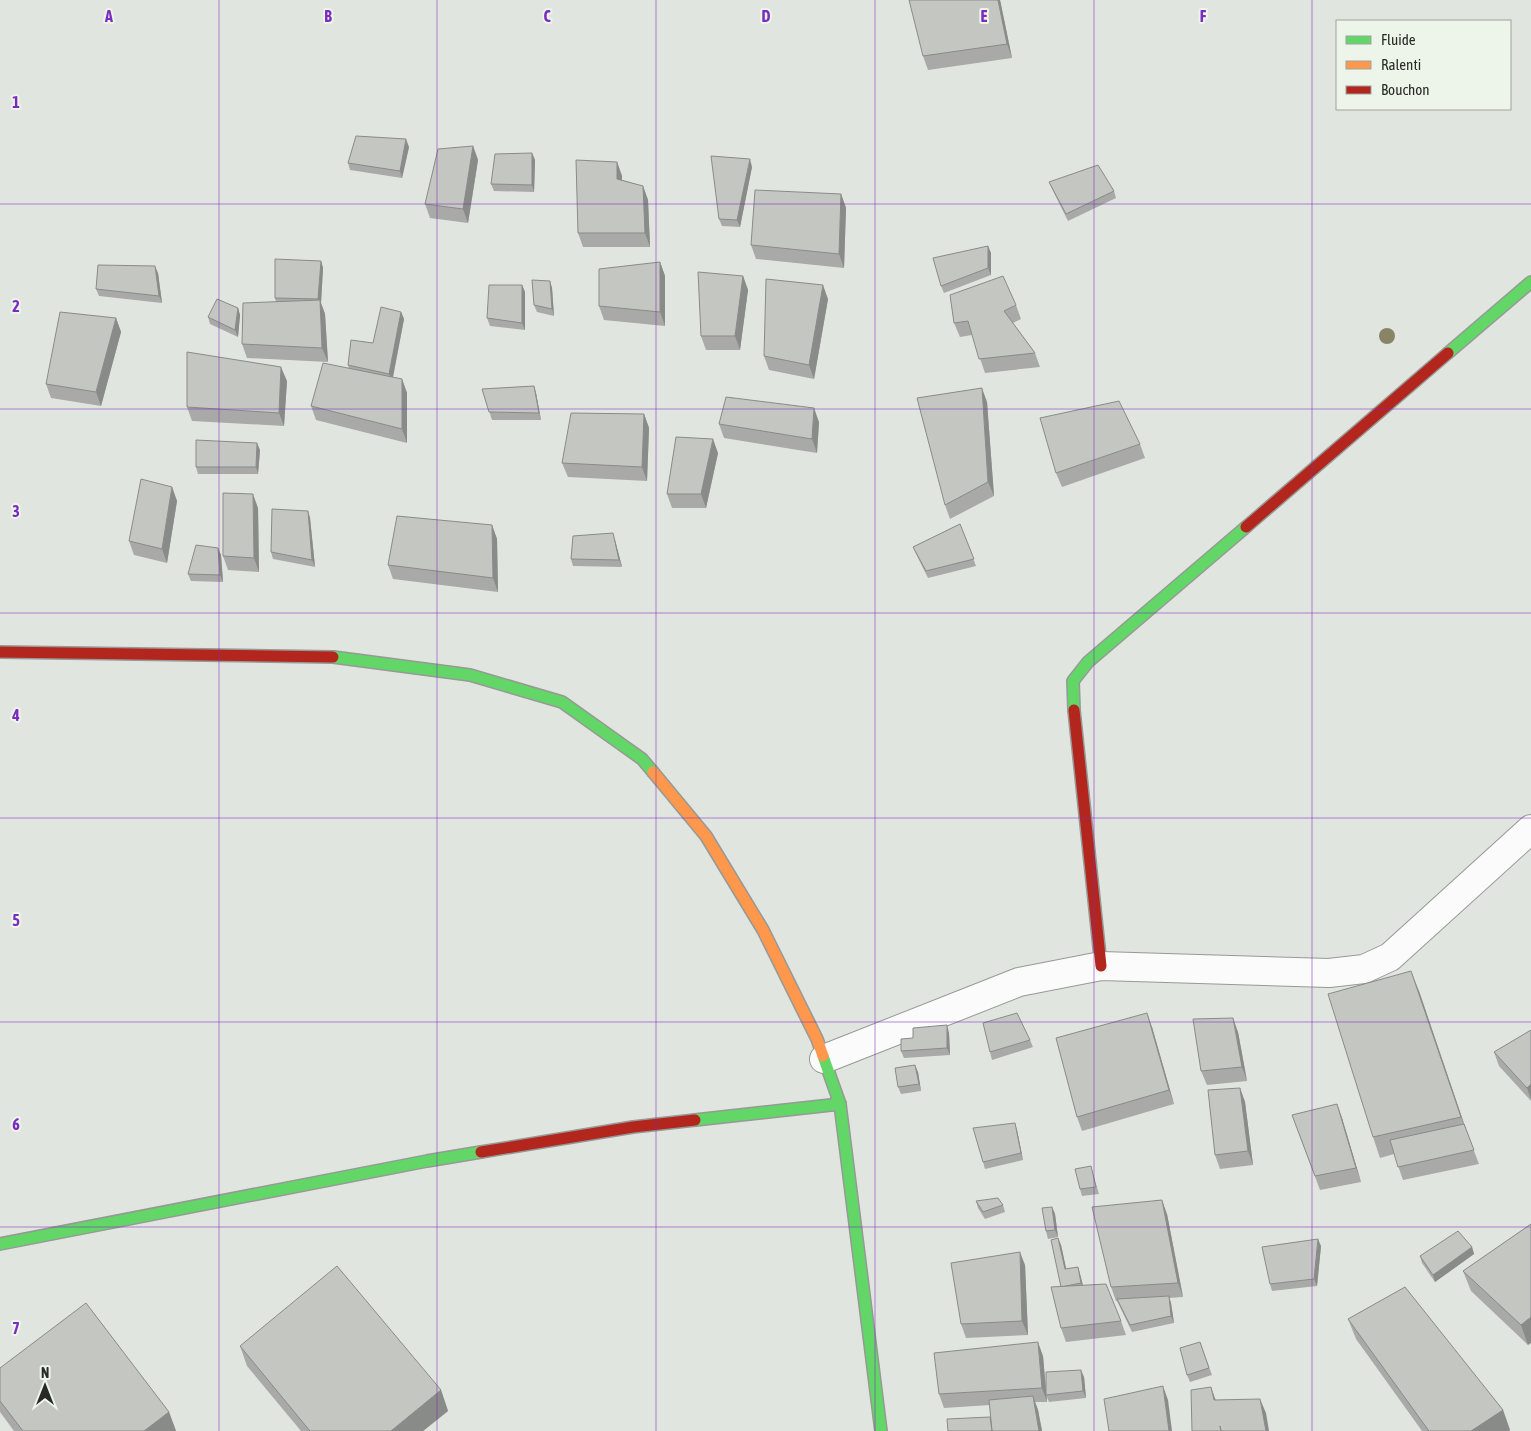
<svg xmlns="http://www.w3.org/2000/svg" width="1531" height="1431" font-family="'Asap Condensed',sans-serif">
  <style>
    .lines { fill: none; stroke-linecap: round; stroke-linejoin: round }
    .street-casing { stroke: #969995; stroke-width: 30 }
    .fast-casing { stroke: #969995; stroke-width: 14 }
    .slow-casing { stroke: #969995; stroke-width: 14 }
    .jam-casing { stroke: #969995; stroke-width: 14 }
    .street { stroke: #fafbfa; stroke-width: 28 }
    .fast { stroke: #63d668; stroke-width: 11 }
    .slow { stroke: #ff974d; stroke-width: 11 }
    .jam { stroke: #b3261e; stroke-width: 11 }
    .tree { fill: #888466 }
    .wall { fill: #a9aaa7 }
    .shaded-wall { fill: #898b88 }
    .building { fill: #c4c6c2; stroke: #898b88 }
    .grid { fill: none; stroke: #7b2cbf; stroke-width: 1; stroke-opacity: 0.55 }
    .grid-label { font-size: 16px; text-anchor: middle; font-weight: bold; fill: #7b2cbf; stroke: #edf5ea; stroke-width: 4; stroke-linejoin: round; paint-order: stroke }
  </style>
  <rect width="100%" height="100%" fill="#e1e5e0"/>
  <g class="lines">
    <!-- street casing -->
    <g class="street-casing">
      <path id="street" d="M824 1059 1019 982 1101 966 1329 973 1364 969 1390 957 1531 829"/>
    </g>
    <!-- fast casing -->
    <g class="fast-casing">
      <g id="fast">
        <path d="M1448 353 1531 282"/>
        <path d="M333 657 470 675 562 702 642 759 653 772"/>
        <path d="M1074 710 1073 681 1088 662 1246 527"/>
        <path d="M823 1056 840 1104 881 1431"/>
        <path d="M695 1120 840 1104"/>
        <path d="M0 1244 427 1161 481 1152"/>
      </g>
    </g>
    <!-- slow casing -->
    <g class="slow-casing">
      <path id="slow" d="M653 772 706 836 763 930 817 1039 823 1056"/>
    </g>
    <!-- jam casing -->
    <g class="jam-casing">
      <g id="jam">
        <path d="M1246 527 1448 353"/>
        <path d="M0 652 333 657"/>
        <path d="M1074 710 1101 966"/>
        <path d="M481 1152 633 1127 695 1120"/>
      </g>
    </g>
    <!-- street -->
    <use href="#street" class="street"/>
    <!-- fast -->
    <use href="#fast" class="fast"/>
    <!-- slow -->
    <use href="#slow" class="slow"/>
    <!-- jam -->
    <use href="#jam" class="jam"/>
  </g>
  <!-- trees -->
  <circle class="tree" cx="1387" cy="336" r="8"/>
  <!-- wall -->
  <g class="wall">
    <path d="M1000 0 1012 58 928 70 923 56Z"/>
    <path d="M473 146 478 160 468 223 430 218 425 204Z"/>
    <path d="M409 147 402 178 350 170 348 163Z"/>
    <path d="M532 153 535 160 534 192 494 191 491 184Z"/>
    <path d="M617 162 622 176V180L643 186 648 200 650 247H583L578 233Z"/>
    <path d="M752 167 740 227 722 226 719 219Z"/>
    <path d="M1049 182 1114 191 1116 198 1068 221 1052 189Z"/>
    <path d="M841 194 846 208 844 268 756 259 751 245Z"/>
    <path d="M988 246 991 253V275L944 293 941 286Z"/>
    <path d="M321 261 323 268 321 303 325 314 328 362 247 358 242 344 276 302 275 298Z"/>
    <path d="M660 262 665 276V326L604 320 599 306Z"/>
    <path d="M158 273 162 303 99 296 96 289Z"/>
    <path d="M743 276 748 290 740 350H706L701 336Z"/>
    <path d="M550 281 552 288 554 316 537 312 534 305Z"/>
    <path d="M522 285 525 292V330L490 326 487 318Z"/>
    <path d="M828 299 814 379 769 370 764 356Z"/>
    <path d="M1016 305 1021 319 1013 323 1035 353 1040 367 985 373 972 335 960 337 954 323Z"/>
    <path d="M238 308 240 315 238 337 210 324 208 317Z"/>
    <path d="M401 312 404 319 393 378 402 379 407 393V443L316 420 311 406 349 369 348 365 373 343Z"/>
    <path d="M116 318 121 332 101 406 51 398 46 384Z"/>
    <path d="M287 381 284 426 192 421 187 407Z"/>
    <path d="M534 386 536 393 541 420H492L482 389Z"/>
    <path d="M987 402 994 496 950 519 945 505Z"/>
    <path d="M644 414 649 428 647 481 568 477 562 463Z"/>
    <path d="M819 422 817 453 724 438 719 424Z"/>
    <path d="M1140 444 1145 458 1062 487 1056 473Z"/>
    <path d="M260 450 258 474H198L196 467Z"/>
    <path d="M718 453 706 508H672L667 494Z"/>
    <path d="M172 487 177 501 167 563 134 555 129 541Z"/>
    <path d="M258 508 259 572 228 570 223 556Z"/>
    <path d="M308 511 310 518 315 567 273 559 271 552Z"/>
    <path d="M960 524 976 566 928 578 916 554 913 547Z"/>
    <path d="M492 525 497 539 498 592 393 579 388 565Z"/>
    <path d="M615 540 622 567 573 566 571 559Z"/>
    <path d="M218 548 221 555 223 582 191 581 188 574Z"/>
    <path d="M1419 991 1466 1130 1479 1164 1403 1180 1394 1154 1380 1158 1373 1137Z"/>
    <path d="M1152 1027 1174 1104 1082 1131 1077 1117Z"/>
    <path d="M1531 1030V1101L1499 1066 1494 1052Z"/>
    <path d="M1238 1032 1247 1081 1207 1085 1201 1071Z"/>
    <path d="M949 1033 950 1055 904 1058 901 1051 913 1038Z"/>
    <path d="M1030 1040 1033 1047 992 1060 990 1052Z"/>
    <path d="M918 1072 921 1091 901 1094 898 1087Z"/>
    <path d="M1240 1088 1245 1102 1253 1165 1220 1169 1215 1155Z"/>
    <path d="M1337 1104 1342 1118 1361 1182 1320 1190 1292 1115Z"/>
    <path d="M1017 1130 1023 1160 985 1169 983 1162Z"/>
    <path d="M1093 1174 1099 1194 1082 1196 1080 1189Z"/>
    <path d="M976 1201 1003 1205 1005 1212 985 1219 978 1208Z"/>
    <path d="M1052 1207 1055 1214 1058 1237 1048 1239 1046 1231Z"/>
    <path d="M1167 1214 1183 1297 1169 1298 1171 1303 1174 1323 1132 1332 1117 1301H1116L1111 1287Z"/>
    <path d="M1531 1224 1528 1345 1471 1291 1463 1271Z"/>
    <path d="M1058 1238 1061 1245 1066 1269 1078 1267 1080 1274 1083 1285 1121 1321 1126 1335 1066 1342 1061 1328V1287Z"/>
    <path d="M1321 1246 1317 1286 1272 1291 1270 1284Z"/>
    <path d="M1472 1247 1474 1254 1435 1282 1422 1263 1420 1256Z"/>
    <path d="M1025 1265 1028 1335 966 1338 961 1324Z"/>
    <path d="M1348 1319 1503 1410 1510 1430 1509 1431H1422L1356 1339Z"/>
    <path d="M1200 1342 1212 1375 1190 1382 1187 1375Z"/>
    <path d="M240 1346 441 1390 448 1411 423 1431H301L247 1366Z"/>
    <path d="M1043 1356 1047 1402H1035L1038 1410 1042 1431H948L991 1418 990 1405 944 1408 939 1394Z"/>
    <path d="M0 1368 169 1412 176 1431H14L0 1412Z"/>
    <path d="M1084 1377 1086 1398 1049 1402 1046 1395Z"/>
  </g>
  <!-- shaded-wall -->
  <g class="shaded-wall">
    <path d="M998 0H1000L1012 58 1007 44Z"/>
    <path d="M406 139 409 147 402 178 400 171Z"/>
    <path d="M473 146 478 160 468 223 463 209Z"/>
    <path d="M532 153 535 160 534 192 532 185Z"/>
    <path d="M750 159 752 167 740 227 737 220Z"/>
    <path d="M617 162 622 176V193L617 179Z"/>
    <path d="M643 186 648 200 650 247 645 233Z"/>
    <path d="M841 194 846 208 844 268 839 254Z"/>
    <path d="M988 246 991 253V275L988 268Z"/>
    <path d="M321 261 323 268 321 303 325 314 328 362 322 348 320 304 318 299Z"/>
    <path d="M660 262 665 276V326L660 312Z"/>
    <path d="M155 266 158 273 162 303 159 296Z"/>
    <path d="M743 276 748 290 740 350 735 336Z"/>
    <path d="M550 281 552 288 554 316 552 309Z"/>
    <path d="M522 285 525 292V330L522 323Z"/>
    <path d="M823 285 828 299 814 379 809 365Z"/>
    <path d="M238 308 240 315 238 337 235 330Z"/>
    <path d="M401 312 404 319 392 381 389 374Z"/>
    <path d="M116 318 121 332 101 406 96 392Z"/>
    <path d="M281 367 287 381 284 426 279 413Z"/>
    <path d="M402 379 407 393V443L402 429Z"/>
    <path d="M534 386 536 393 541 420 539 413Z"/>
    <path d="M982 388 987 402 994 496 988 482Z"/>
    <path d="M814 408 819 422 817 453 812 439Z"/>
    <path d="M644 414 649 428 647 481 642 467Z"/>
    <path d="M713 439 718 453 706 508 701 494Z"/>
    <path d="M257 443 260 450 258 474 256 467Z"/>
    <path d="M172 487 177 501 167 563 162 549Z"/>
    <path d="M253 494 258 508 259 572 254 558Z"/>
    <path d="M308 511 310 518 315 567 312 560Z"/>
    <path d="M492 525 497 539 498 592 493 578Z"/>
    <path d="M613 533 615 540 622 567 619 560Z"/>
    <path d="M218 548 221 555 223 582 220 575Z"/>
    <path d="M1411 971 1419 991 1469 1138 1461 1117Z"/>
    <path d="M1147 1013 1152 1027 1174 1104 1169 1090Z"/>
    <path d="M1233 1018 1238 1032 1247 1081 1242 1067Z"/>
    <path d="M947 1025 949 1033 950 1055 947 1048Z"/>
    <path d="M915 1065 918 1072 921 1091 919 1084Z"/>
    <path d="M1531 1084V1099L1527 1088Z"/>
    <path d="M1240 1088 1245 1102 1253 1165 1248 1151Z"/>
    <path d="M1337 1104 1342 1118 1361 1182 1356 1168Z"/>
    <path d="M1015 1123 1017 1130 1023 1160 1021 1153Z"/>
    <path d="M1162 1200 1167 1214 1183 1297 1178 1283Z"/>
    <path d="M1052 1207 1055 1214 1058 1237 1055 1230Z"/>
    <path d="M1058 1238 1061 1245 1068 1277 1065 1269Z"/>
    <path d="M1318 1239 1321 1246 1317 1286 1314 1279Z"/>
    <path d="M1472 1247 1474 1254 1435 1282 1433 1275Z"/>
    <path d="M1020 1252 1025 1265 1028 1335 1022 1321Z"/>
    <path d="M1078 1267 1080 1274 1084 1290 1081 1283Z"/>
    <path d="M1169 1296 1171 1303 1174 1323 1171 1316Z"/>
    <path d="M1531 1317V1343L1528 1345 1521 1325Z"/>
    <path d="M1038 1342 1043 1356 1047 1402 1042 1388Z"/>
    <path d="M1081 1370 1084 1377 1086 1398 1083 1391Z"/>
    <path d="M1163 1386 1168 1400 1172 1431H1169Z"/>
    <path d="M1211 1387 1216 1401 1214 1400Z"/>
    <path d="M441 1390 448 1411 423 1431H391Z"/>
    <path d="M1033 1396 1038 1410 1042 1431H1039Z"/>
    <path d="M1260 1399 1266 1413 1269 1431H1266Z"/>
    <path d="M1503 1410 1510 1430 1509 1431H1471Z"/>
    <path d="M169 1412 176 1431H144Z"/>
  </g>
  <!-- building -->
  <g class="building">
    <path d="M909 0H998L1007 44 923 56Z"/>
    <path d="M356 136 406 139 400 171 348 163Z"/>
    <path d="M473 146 463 209 425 204 438 149Z"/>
    <path d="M532 153V185L491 184 495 154Z"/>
    <path d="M711 156 750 159 737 220 719 219Z"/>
    <path d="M576 160 617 162V179L643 186 645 233H578Z"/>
    <path d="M1098 165 1114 191 1066 214 1049 182Z"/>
    <path d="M755 190 841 194 839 254 751 245Z"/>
    <path d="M988 246V268L941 286 933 258Z"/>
    <path d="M275 259 321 261 318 299 275 298Z"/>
    <path d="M660 262V312L599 306V269Z"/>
    <path d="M98 265 155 266 159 296 96 289Z"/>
    <path d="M698 272 743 276 735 336H701Z"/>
    <path d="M1003 276 1016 305 1004 311 1035 353 979 359 968 321 954 323 950 295Z"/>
    <path d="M766 279 823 285 809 365 764 356Z"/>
    <path d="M532 280 550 281 552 309 534 305Z"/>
    <path d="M489 285H522V323L487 318Z"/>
    <path d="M217 299 238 308 235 330 208 317Z"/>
    <path d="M320 300 322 348 242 344 243 303Z"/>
    <path d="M381 307 401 312 389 374 348 365 351 340 373 343Z"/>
    <path d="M60 312 116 318 96 392 46 384Z"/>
    <path d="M187 352 281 367 279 413 187 407Z"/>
    <path d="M323 363 402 379V429L311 406Z"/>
    <path d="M534 386 539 413 489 412 482 389Z"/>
    <path d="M982 388 988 482 945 505 917 398Z"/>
    <path d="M726 397 814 408 812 439 719 424Z"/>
    <path d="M1119 401 1140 444 1056 473 1040 418Z"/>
    <path d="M571 413 644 414 642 467 562 463Z"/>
    <path d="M676 437 713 439 701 494H667Z"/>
    <path d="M196 440 257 443 256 467H196Z"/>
    <path d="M141 479 172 487 162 549 129 541Z"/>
    <path d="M223 493 253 494 254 558 223 556Z"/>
    <path d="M272 509 308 511 312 560 271 552Z"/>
    <path d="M397 516 492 525 493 578 388 565Z"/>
    <path d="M960 524 974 559 926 571 913 547Z"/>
    <path d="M613 533 619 560 571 559 573 536Z"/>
    <path d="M196 545 218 548 220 575 188 574Z"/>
    <path d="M1411 971 1461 1117 1373 1137 1328 994Z"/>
    <path d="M1017 1013 1030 1040 990 1052 983 1023Z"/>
    <path d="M1147 1013 1169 1090 1077 1117 1056 1038Z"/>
    <path d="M1233 1018 1242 1067 1201 1071 1193 1019Z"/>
    <path d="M947 1025V1048L901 1051V1039L913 1038V1028Z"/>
    <path d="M1531 1030V1084L1527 1088 1494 1052Z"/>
    <path d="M915 1065 919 1084 898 1087 895 1068Z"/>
    <path d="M1240 1088 1248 1151 1215 1155 1208 1090Z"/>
    <path d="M1337 1104 1356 1168 1315 1176 1292 1115Z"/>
    <path d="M1015 1123 1021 1153 983 1162 973 1128Z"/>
    <path d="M1464 1124 1474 1150 1398 1167 1390 1140Z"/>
    <path d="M1091 1166 1096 1187 1080 1189 1075 1169Z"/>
    <path d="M998 1198 1003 1205 983 1212 976 1201Z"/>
    <path d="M1162 1200 1178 1283 1111 1287 1092 1207Z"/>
    <path d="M1052 1207 1055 1230 1046 1231 1042 1208Z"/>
    <path d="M1531 1224V1317L1521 1325 1463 1271Z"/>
    <path d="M1458 1231 1472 1247 1433 1275 1420 1256Z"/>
    <path d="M1058 1238 1065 1269 1078 1267 1081 1283 1061 1287 1051 1240Z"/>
    <path d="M1318 1239 1314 1279 1270 1284 1262 1247Z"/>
    <path d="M1020 1252 1022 1321 961 1324 951 1263Z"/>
    <path d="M337 1266 441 1390 391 1431H310L240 1346Z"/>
    <path d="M1106 1284 1121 1321 1061 1328 1051 1287Z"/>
    <path d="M1405 1287 1503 1410 1471 1431H1429L1348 1319Z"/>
    <path d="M1169 1296 1171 1316 1130 1325 1117 1299Z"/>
    <path d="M86 1303 169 1412 144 1431H23L0 1401V1368Z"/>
    <path d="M1038 1342 1042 1388 939 1394 934 1353Z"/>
    <path d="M1200 1342 1209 1368 1187 1375 1180 1348Z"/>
    <path d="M1081 1370 1083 1391 1046 1395V1372Z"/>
    <path d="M1163 1386 1169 1431H1109L1104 1399Z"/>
    <path d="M1211 1387 1214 1400 1260 1399 1266 1431H1221L1220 1426 1221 1431H1192L1191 1390Z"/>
    <path d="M1033 1396 1039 1431H992L989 1400Z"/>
    <path d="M990 1417 992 1431H948L947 1419Z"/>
  </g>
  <!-- grid -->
  <path class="grid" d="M219 0V1431M437 0V1431M656 0V1431M875 0V1431M1094 0V1431M1312 0V1431M0 204H1531M0 409H1531M0 613H1531M0 818H1531M0 1022H1531M0 1227H1531"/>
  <g class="grid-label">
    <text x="109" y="22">A</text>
    <text x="328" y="22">B</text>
    <text x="547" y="22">C</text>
    <text x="766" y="22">D</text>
    <text x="984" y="22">E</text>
    <text x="1203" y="22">F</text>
    <text x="16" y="108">1</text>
    <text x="16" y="312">2</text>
    <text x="16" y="517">3</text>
    <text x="16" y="721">4</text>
    <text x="16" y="926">5</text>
    <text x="16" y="1130">6</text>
    <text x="16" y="1334">7</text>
  </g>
  <!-- legend -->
  <rect x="1336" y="20" width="175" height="90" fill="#edf5ea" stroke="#9ea49c"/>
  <rect x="1346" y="36" width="25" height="8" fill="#63d668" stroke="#9ea49c"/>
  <text x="1381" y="45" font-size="15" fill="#272b26">Fluide</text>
  <rect x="1346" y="61" width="25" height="8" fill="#ff974d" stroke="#9ea49c"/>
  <text x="1381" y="70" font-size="15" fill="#272b26">Ralenti</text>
  <rect x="1346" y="86" width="25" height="8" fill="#b3261e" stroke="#9ea49c"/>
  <text x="1381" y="95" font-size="15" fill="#272b26">Bouchon</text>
  <!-- north arrow -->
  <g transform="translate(45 1386)" stroke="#edf5ea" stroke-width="4" paint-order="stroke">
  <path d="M0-4L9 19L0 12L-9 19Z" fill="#272b26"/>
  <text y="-8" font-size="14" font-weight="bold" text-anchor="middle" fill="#272b26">N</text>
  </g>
</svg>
